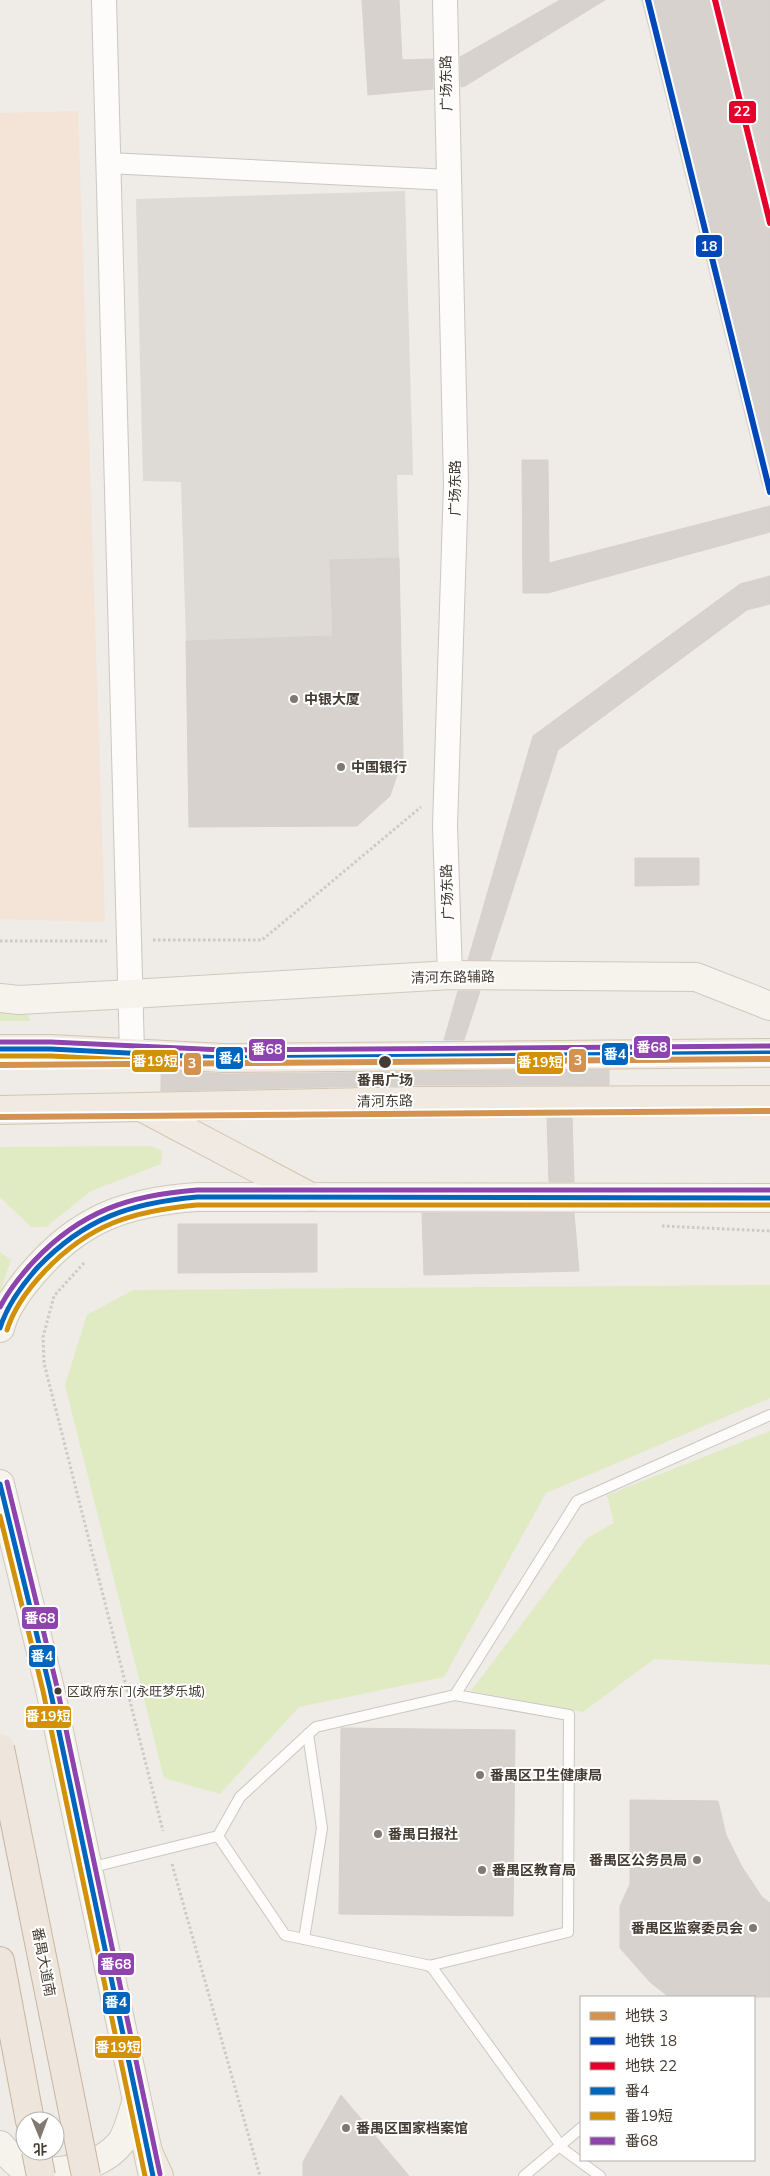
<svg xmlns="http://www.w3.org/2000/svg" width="770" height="2176" font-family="Mulish,'Noto Sans SC',sans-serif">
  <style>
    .commercial { fill: #f3e4d7 }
    .green { fill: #e0ebc3 }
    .parking { fill: #dedad6 }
    .building { fill: #d7d2cd; stroke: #d7d1cc }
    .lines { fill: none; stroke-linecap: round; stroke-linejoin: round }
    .service-casing { stroke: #cbc7c2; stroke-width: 12 }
    .minor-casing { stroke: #cbc7c2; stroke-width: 22 }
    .tertiary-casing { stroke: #cbc7c2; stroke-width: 26 }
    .secondary-casing { stroke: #d0c8bd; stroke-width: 30 }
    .primary-casing { stroke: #d3c5b2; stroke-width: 30 }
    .trunk-casing { stroke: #c8b59f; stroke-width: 30 }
    .path { stroke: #cdc9c5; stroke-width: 3; stroke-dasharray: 2.5 2.5; stroke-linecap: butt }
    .service { stroke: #fdfcfb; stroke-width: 10 }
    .minor { stroke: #fdfcfb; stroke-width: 20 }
    .tertiary { stroke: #fdfcfb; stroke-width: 24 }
    .secondary { stroke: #f6f3ed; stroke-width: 28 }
    .primary { stroke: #f0eae2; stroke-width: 28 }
    .trunk { stroke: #eee6dc; stroke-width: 28 }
    .trunk-bridge-casing { stroke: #c8b59f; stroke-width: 30; stroke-linecap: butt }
    .trunk-bridge { stroke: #eee6dc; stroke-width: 28 }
    .bus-1-casing { stroke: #fff; stroke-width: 9 }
    .bus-2-casing { stroke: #fff; stroke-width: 9 }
    .bus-3-casing { stroke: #fff; stroke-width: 9 }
    .bus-1 { stroke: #0065bd; stroke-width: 5 }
    .bus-2 { stroke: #d3910a; stroke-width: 5 }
    .bus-3 { stroke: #8e44ad; stroke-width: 5 }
    .metro-1-casing { stroke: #fff; stroke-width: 10 }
    .metro-2-casing { stroke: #fff; stroke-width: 10 }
    .metro-3-casing { stroke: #fff; stroke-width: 10 }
    .metro-1 { stroke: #d3924f; stroke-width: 6 }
    .metro-2 { stroke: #0047ba; stroke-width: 6 }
    .metro-3 { stroke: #e4002b; stroke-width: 6 }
    .poi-dot { fill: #807971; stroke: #fff; stroke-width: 2 }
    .stop-dot { fill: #443b32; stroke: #fff; stroke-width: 2 }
    .labels { text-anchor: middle; stroke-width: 4; stroke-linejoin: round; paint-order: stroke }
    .bus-label { font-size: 13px; fill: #443b32; stroke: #fff; text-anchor: start }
    .street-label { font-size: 14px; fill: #443b32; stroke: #fff }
    .poi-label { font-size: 14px; font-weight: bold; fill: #443b32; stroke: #fff; text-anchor: start }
    .stop-label { font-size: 14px; font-weight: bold; fill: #443b32; stroke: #fff }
    .line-badge { stroke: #fff; stroke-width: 2 }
    .badge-label { font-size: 14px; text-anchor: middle; font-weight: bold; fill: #fff }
  </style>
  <rect width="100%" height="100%" fill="#efebe6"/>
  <!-- commercial -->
  <path class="commercial" d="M78 111 105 922 0 919V113Z"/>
  <!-- green -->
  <g class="green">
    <path d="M0 1003 26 1009 30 1021H0Z"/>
    <path d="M151 1146 162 1151 161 1164 91 1191 46 1227H31L0 1197V1147Z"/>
    <path d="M0 1252 11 1260 0 1292Z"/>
    <path d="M770 1285V1398L546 1493 444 1677 299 1707 220 1794 164 1778 65 1385 87 1315 133 1290Z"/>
    <path d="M770 1431V1665L654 1659 583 1712 471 1691 587 1538 614 1523 607 1495Z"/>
  </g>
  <!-- parking -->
  <path class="parking" d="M405 191 413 475H397L399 558 331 560 333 636 186 641 181 482 143 481 136 199Z"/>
  <!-- building -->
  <g class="building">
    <path d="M362 0H399L402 60 433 59V89L368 95Z"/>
    <path d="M560 0H605L465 86 461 87 460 57Z"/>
    <path d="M642 0H770V486L763 487Z"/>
    <path d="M522 460H548L549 563 770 506V532L548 593H523Z"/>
    <path d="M399 558 403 757 390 796 357 826 189 827 186 641 333 636 330 560Z"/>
    <path d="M770 576V604L747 610 558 750 490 960H468L533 736 740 584Z"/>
    <path d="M635 858H699V885L635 886Z"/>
    <path d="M458 991H480L464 1040H444Z"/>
    <path d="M161 1070 223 1074 609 1070V1085H412L161 1091Z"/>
    <path d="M609 1116 572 1117 574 1182H549L547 1117 301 1119Z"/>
    <path d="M422 1213H574L579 1271 424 1275Z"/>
    <path d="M178 1224H317V1272L178 1273Z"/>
    <path d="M341 1728 515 1730 513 1916 339 1914Z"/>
    <path d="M630 1800 718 1801 726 1835 742 1867 762 1897 770 1903V1997H669L650 1982 620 1948V1906L630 1884Z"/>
    <path d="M341 2095 409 2176H303V2162Z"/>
  </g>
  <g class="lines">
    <!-- service casing -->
    <g class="service-casing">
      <g id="service">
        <path d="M218 1836 285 1935 431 1966 564 2150 600 2176"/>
        <path d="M89 1868 218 1836 240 1797 316 1727 455 1695 577 1501 770 1415"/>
        <path d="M304 1939 322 1828 308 1734"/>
        <path d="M429 1966 568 1932 569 1715 455 1695"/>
        <path d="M524 2176 581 2128"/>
      </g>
    </g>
    <!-- minor casing -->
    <g class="minor-casing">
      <path id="minor" d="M108 163 449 180"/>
    </g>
    <!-- tertiary casing -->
    <g class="tertiary-casing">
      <g id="tertiary">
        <path d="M104 0 132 1053"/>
        <path d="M445 0 456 484 445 826 450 975"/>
      </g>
    </g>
    <!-- secondary casing -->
    <g class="secondary-casing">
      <g id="secondary">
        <path d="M0 998 19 1000 131 994 450 975 696 977 770 1006"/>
        <path d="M0 1328C5 1308 19 1289 33 1273 80 1218 126 1202 197 1197L770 1198"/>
        <path d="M0 1484 50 1689 153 2176"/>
        <path d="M0 2145C7 2153 16 2164 25 2169 56 2176 102 2168 122 2141 129 2130 132 2113 137 2101"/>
      </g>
    </g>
    <!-- primary casing -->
    <g class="primary-casing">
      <g id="primary">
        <path d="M0 1049H51L223 1058 770 1053"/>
        <path d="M141 1107 311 1197"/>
        <path d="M0 1110 412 1101 770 1100"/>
        <path d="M148 2152 159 2176"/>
      </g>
    </g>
    <!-- trunk casing -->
    <g class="trunk-casing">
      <path id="trunk" d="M0 1961 30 2121"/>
    </g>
    <!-- path -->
    <g class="path">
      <path d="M153 940H262L421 807"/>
      <path d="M0 941H107"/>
      <path d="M662 1226 770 1231"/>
      <path d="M84 1263 54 1296 43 1337 44 1363 163 1831"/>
      <path d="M172 1864 260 2176"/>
    </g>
    <!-- service -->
    <use href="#service" class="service"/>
    <!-- minor -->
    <use href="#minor" class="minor"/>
    <!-- tertiary -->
    <use href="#tertiary" class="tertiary"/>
    <!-- secondary -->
    <use href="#secondary" class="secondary"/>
    <!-- primary -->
    <use href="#primary" class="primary"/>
    <!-- trunk -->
    <use href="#trunk" class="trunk"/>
    <!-- trunk-bridge casing -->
    <g class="trunk-bridge-casing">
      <g id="trunk-bridge">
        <path d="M0 1748 86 2176"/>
        <path d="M36 2151 41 2176"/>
      </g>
    </g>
    <!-- trunk-bridge -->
    <use href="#trunk-bridge" class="trunk-bridge"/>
    <!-- bus-1 casing -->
    <g class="bus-1-casing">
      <g id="bus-1">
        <path d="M0 1049H51L223 1058 770 1053"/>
        <path d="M0 1328C7 1305 22 1285 38 1267 85 1218 131 1203 197 1197L770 1198"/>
        <path d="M0 1484 50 1689 153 2176"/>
      </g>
    </g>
    <!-- bus-2 casing -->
    <g class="bus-2-casing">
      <g id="bus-2">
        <path d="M0 1056H51L223 1065 770 1061"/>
        <path d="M7 1330C14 1308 28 1289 44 1272 89 1224 133 1211 197 1205H770"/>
        <path d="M0 1516 43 1691 145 2176"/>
      </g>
    </g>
    <!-- bus-3 casing -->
    <g class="bus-3-casing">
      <g id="bus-3">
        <path d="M0 1042H51L223 1050 770 1046"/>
        <path d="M0 1307C9 1290 21 1275 34 1261 81 1211 130 1195 197 1190H770"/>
        <path d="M7 1482 57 1687 160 2174"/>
      </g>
    </g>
    <!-- bus-1 -->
    <use href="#bus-1" class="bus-1"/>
    <!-- bus-2 -->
    <use href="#bus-2" class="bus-2"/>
    <!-- bus-3 -->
    <use href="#bus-3" class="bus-3"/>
    <!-- metro-1 casing -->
    <g class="metro-1-casing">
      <g id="metro-1">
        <path d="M0 1065 770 1059"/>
        <path d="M0 1117 770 1111"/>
      </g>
    </g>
    <!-- metro-2 casing -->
    <g class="metro-2-casing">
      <path id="metro-2" d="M648 0 770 492"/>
    </g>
    <!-- metro-3 casing -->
    <g class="metro-3-casing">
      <path id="metro-3" d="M715 0 770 223"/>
    </g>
    <!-- metro-1 -->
    <use href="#metro-1" class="metro-1"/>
    <!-- metro-2 -->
    <use href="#metro-2" class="metro-2"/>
    <!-- metro-3 -->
    <use href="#metro-3" class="metro-3"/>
  </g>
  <!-- markers -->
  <g class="poi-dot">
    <circle cx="294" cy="699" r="5"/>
    <circle cx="341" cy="767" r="5"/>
    <circle cx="480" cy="1775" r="5"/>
    <circle cx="378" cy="1834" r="5"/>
    <circle cx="697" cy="1860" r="5"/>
    <circle cx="482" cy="1870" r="5"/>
    <circle cx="753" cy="1928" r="5"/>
    <circle cx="346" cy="2128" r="5"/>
  </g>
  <g class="stop-dot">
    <circle cx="385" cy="1062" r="7"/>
    <circle cx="58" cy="1691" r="4.5"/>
  </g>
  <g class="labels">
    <!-- bus labels -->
    <g class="bus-label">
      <text x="67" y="1696">区政府东门(永旺梦乐城)</text>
    </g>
    <!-- street labels -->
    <g class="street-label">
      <text transform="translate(446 83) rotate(-91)" y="5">广场东路</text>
      <text transform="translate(455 488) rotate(-90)" y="5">广场东路</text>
      <text transform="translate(447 892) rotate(-92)" y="5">广场东路</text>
      <text transform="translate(453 977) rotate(-1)" y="5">清河东路辅路</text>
      <text transform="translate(385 1101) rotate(-1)" y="5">清河东路</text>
      <text transform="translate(44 1962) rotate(79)" y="5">番禺大道南</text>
    </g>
    <!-- poi labels -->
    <g class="poi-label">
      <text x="304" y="704">中银大厦</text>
      <text x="351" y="772">中国银行</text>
      <text x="490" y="1780">番禺区卫生健康局</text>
      <text x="388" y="1839">番禺日报社</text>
      <text x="687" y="1865" text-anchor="end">番禺区公务员局</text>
      <text x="492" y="1875">番禺区教育局</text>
      <text x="743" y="1933" text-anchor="end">番禺区监察委员会</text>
      <text x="356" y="2133">番禺区国家档案馆</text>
    </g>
    <!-- stop labels -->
    <g class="stop-label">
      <text x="385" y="1085">番禺广场</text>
    </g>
  </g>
  <g class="line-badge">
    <rect x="728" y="100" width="29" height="24" rx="5" fill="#e4002b"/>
    <rect x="695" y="234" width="28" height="24" rx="5" fill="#0047ba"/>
    <rect x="633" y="1035" width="38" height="24" rx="5" fill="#8e44ad"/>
    <rect x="248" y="1038" width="38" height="24" rx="5" fill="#8e44ad"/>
    <rect x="601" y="1042" width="28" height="24" rx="5" fill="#0065bd"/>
    <rect x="215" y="1046" width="29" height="24" rx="5" fill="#0065bd"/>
    <rect x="568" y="1048" width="19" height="25" rx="5" fill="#d3924f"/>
    <rect x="131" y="1049" width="48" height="24" rx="5" fill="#d3910a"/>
    <rect x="516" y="1051" width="48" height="24" rx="5" fill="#d3910a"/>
    <rect x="183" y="1052" width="19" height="24" rx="5" fill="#d3924f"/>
    <rect x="21" y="1606" width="38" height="24" rx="5" fill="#8e44ad"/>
    <rect x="28" y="1644" width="28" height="24" rx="5" fill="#0065bd"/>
    <rect x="25" y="1705" width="47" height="24" rx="5" fill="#d3910a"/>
    <rect x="97" y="1952" width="38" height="24" rx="5" fill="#8e44ad"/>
    <rect x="102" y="1991" width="29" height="24" rx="5" fill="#0065bd"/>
    <rect x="94" y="2035" width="48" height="24" rx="5" fill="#d3910a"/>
  </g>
  <g class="badge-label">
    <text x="742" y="116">22</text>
    <text x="709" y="251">18</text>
    <text x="652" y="1052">番68</text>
    <text x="267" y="1054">番68</text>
    <text x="615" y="1059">番4</text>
    <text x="230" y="1063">番4</text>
    <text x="578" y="1065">3</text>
    <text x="155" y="1066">番19短</text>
    <text x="540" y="1067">番19短</text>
    <text x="192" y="1068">3</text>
    <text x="40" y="1623">番68</text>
    <text x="42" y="1661">番4</text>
    <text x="48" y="1721">番19短</text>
    <text x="116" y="1969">番68</text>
    <text x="116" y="2007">番4</text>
    <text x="118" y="2052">番19短</text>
  </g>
  <!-- legend -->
  <rect x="580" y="1996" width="175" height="165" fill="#ffffff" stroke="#b4b1ad"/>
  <rect x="590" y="2012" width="25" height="8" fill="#d3924f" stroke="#b4b1ad"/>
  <text x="625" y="2021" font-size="15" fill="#443b32">地铁 3</text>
  <rect x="590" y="2037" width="25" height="8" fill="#0047ba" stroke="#b4b1ad"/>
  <text x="625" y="2046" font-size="15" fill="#443b32">地铁 18</text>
  <rect x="590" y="2062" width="25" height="8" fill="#e4002b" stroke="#b4b1ad"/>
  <text x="625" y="2071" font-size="15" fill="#443b32">地铁 22</text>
  <rect x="590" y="2087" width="25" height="8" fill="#0065bd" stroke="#b4b1ad"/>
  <text x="625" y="2096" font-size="15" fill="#443b32">番4</text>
  <rect x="590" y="2112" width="25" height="8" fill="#d3910a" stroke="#b4b1ad"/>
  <text x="625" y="2121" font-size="15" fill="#443b32">番19短</text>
  <rect x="590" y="2137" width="25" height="8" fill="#8e44ad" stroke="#b4b1ad"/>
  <text x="625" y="2146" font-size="15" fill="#443b32">番68</text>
  <!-- north arrow -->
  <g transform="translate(40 2136) rotate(179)"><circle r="24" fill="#ffffff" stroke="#b4b1ad"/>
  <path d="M0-4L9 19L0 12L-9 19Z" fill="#807971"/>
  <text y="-8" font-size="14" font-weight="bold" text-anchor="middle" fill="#443b32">北</text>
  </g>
</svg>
